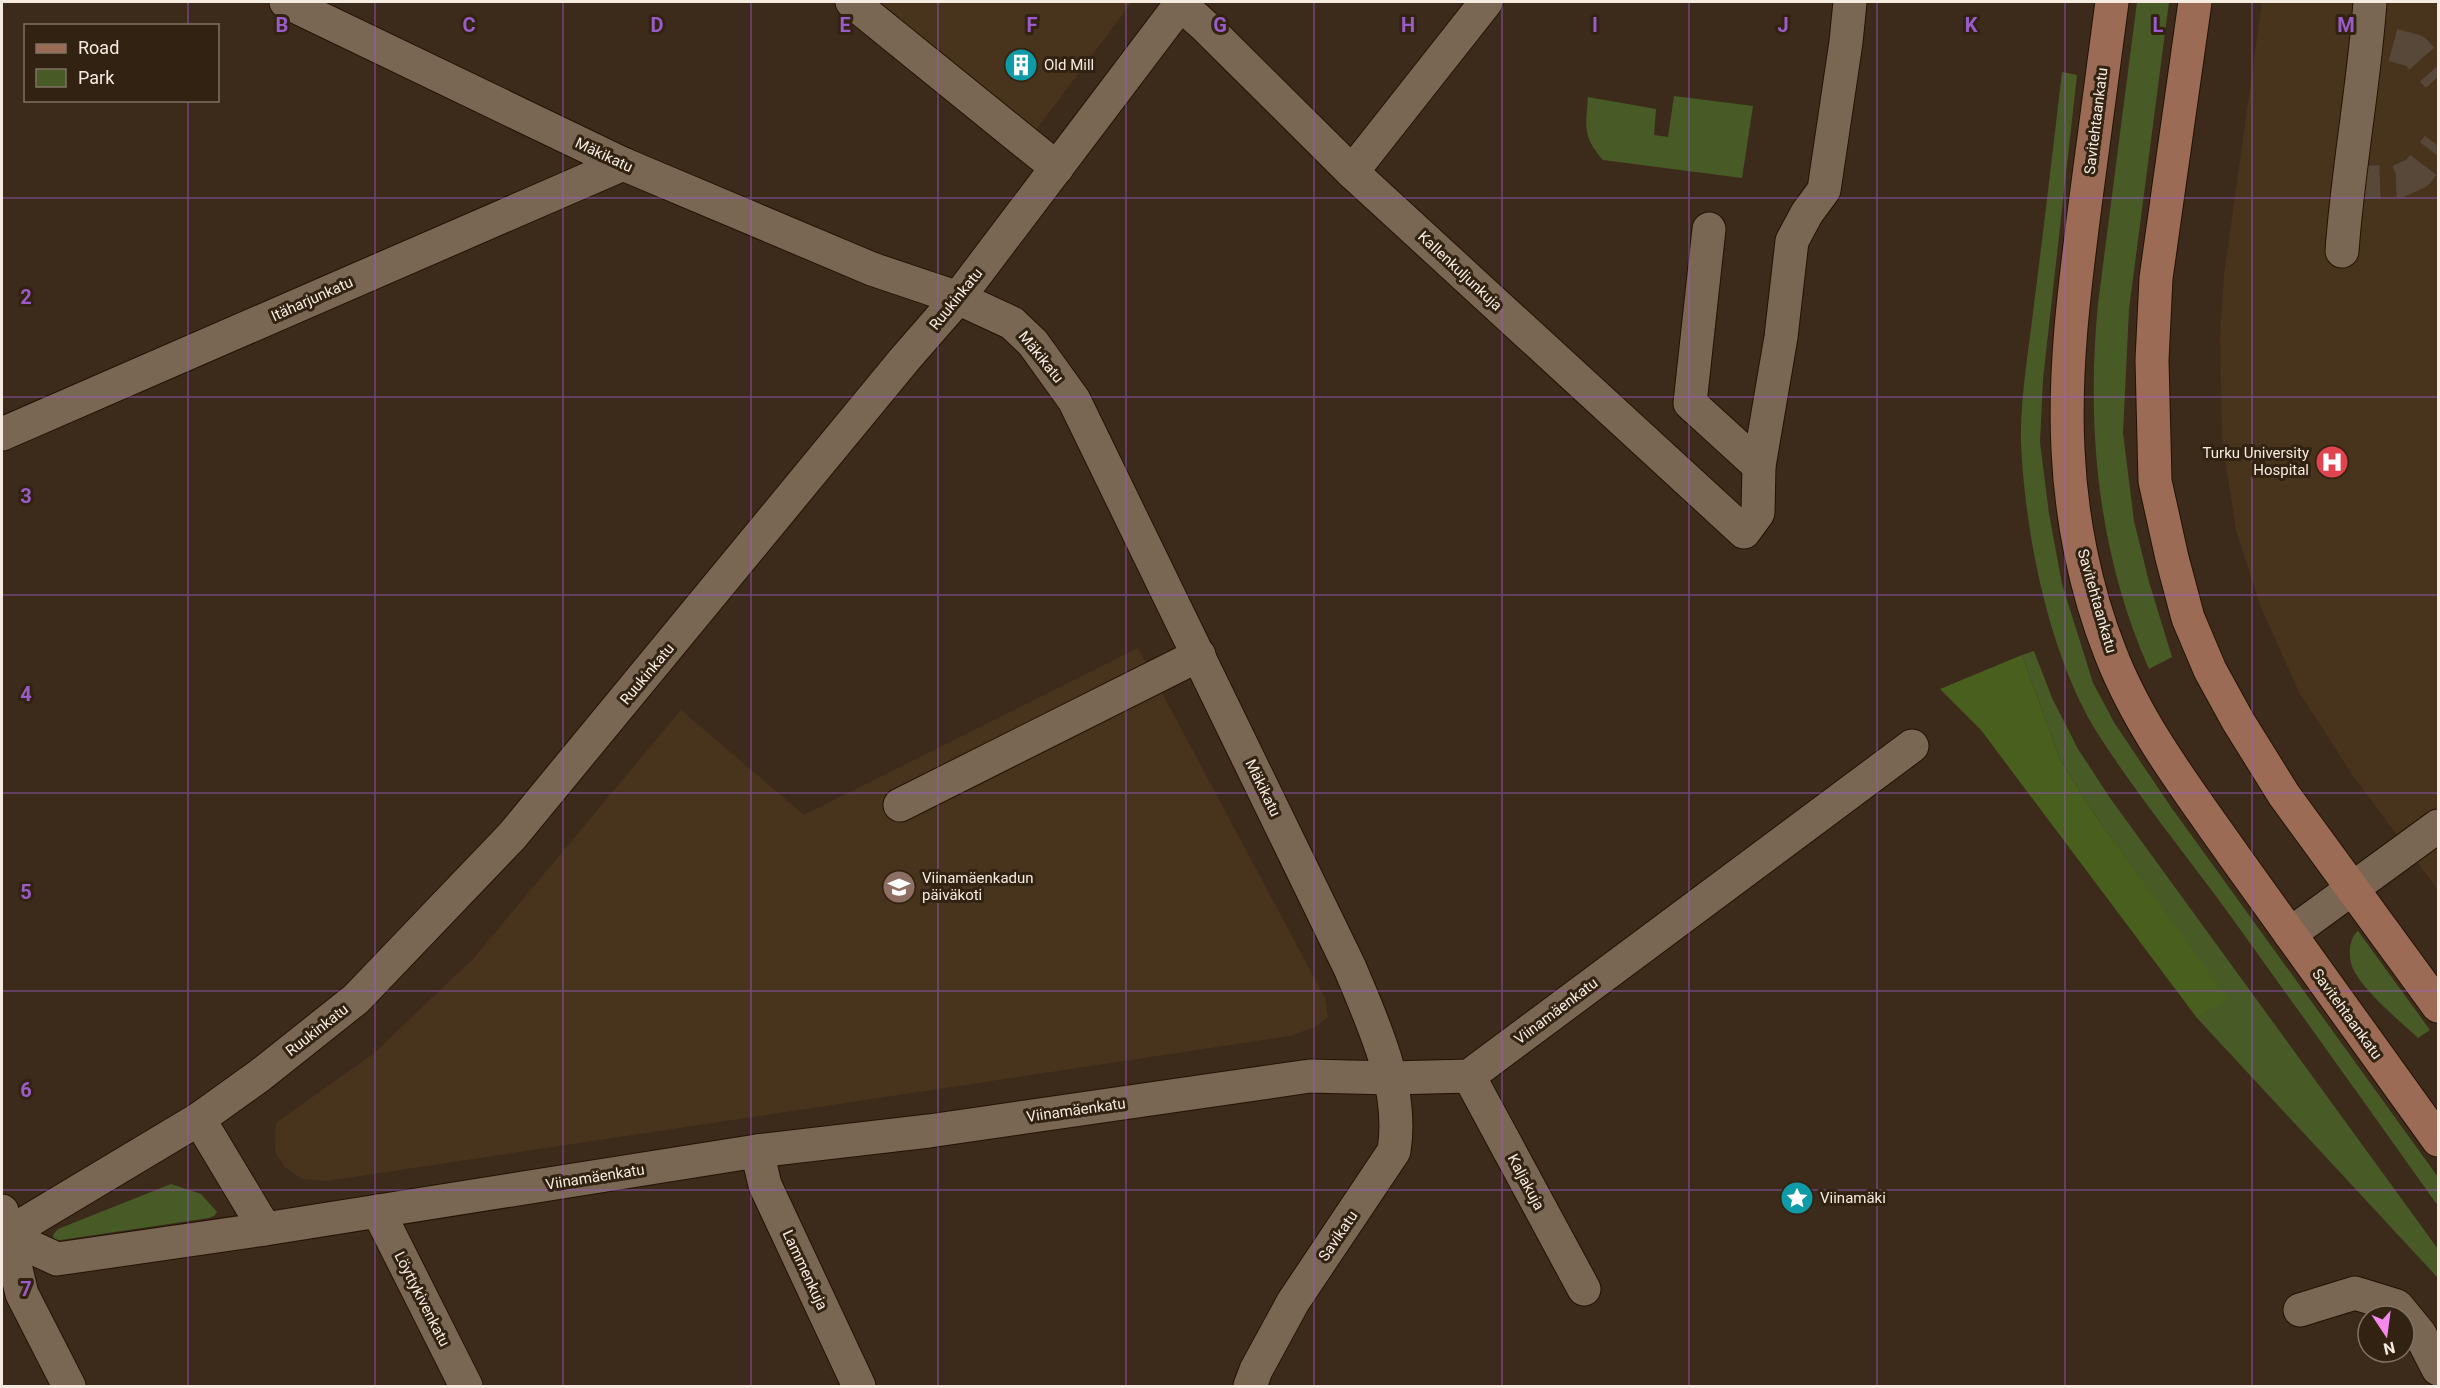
<svg xmlns="http://www.w3.org/2000/svg" width="2440" height="1388" font-family="Roboto,sans-serif">
  <style>
    .built { fill: #48331d }
    .green { fill: #485b27 }
    .forest { fill: #485f1e }
    .lines { fill: none; stroke-linecap: round; stroke-linejoin: round }
    .minor-tunnel { stroke: #584839; stroke-width: 33; stroke-dasharray: 33 16; stroke-linecap: butt }
    .minor-casing { stroke: #231304; stroke-width: 35 }
    .major-casing { stroke: #231304; stroke-width: 35 }
    .minor { stroke: #796653; stroke-width: 33 }
    .major { stroke: #9b6b55; stroke-width: 33 }
    .grid { fill: none; stroke: #9a5cc8; stroke-width: 1.5; stroke-opacity: 0.55 }
    .labels { text-anchor: middle; stroke-width: 6; stroke-linejoin: round; paint-order: stroke }
    .poi-label { font-size: 15px; fill: #f6ebe1; stroke: #322211; text-anchor: start }
    .street-label { font-size: 15px; fill: #f6ebe1; stroke: #322211 }
    .grid-label { font-size: 20px; text-anchor: middle; font-weight: bold; fill: #9a5cc8; stroke: #322211; stroke-width: 6; stroke-linejoin: round; paint-order: stroke }
  </style>
  <rect width="100%" height="100%" fill="#3c2b1b"/>
  <!-- built -->
  <g class="built">
    <path d="M850 2H1132L1018 154Z"/>
    <path d="M2262 2H2438V890L2353 776 2299 692 2260 605 2236 530 2222 440 2220 336 2224 275Z"/>
    <path d="M1138 648 1325 998 1328 1017 1315 1027 1290 1036 327 1181 302 1179 285 1167 275 1152 276 1123 373 1054 473 959 681 710 804 815Z"/>
  </g>
  <!-- green -->
  <g class="green">
    <path d="M2137 2H2169L2129 309 2123 433 2134 521 2149 582 2172 657 2149 669C2098 554 2086 428 2098 304Z"/>
    <path d="M2062 72 2077 75 2043 379 2040 442 2049 514 2062 584 2093 683 2115 724 2171 807 2438 1177V1206C2370 1110 2301 1014 2232 918 2188 857 2139 798 2098 734 2049 656 2025 534 2021 443 2020 397 2029 350 2034 304 2044 227 2053 149 2062 72Z"/>
    <path d="M1674 96 1753 106 1742 178 1603 160C1582 136 1586 126 1588 97L1656 109 1654 135 1668 137Z"/>
    <path d="M2034 651 2052 698 2078 749 2110 798 2438 1249V1278L2197 1018 2227 999 2091 809 2060 759 2022 655Z"/>
    <path d="M2358 931 2430 1030 2418 1038C2400 1021 2368 995 2356 974 2348 963 2347 940 2358 931Z"/>
    <path d="M171 1184 201 1194 217 1212 214 1216 209 1218 54 1241 53 1235 58 1229Z"/>
  </g>
  <!-- forest -->
  <path class="forest" d="M2022 655 2060 759 2091 809 2228 999 2197 1018 1981 730 1940 689Z"/>
  <g class="lines">
    <!-- minor-tunnel -->
    <g class="minor-tunnel">
      <path d="M2393 45 2415 51 2438 77"/>
      <path d="M2347 183 2399 181 2417 173 2438 146"/>
    </g>
    <!-- minor casing -->
    <g class="minor-casing">
      <g id="minor">
        <path d="M286 2 623 164 872 269 958 298 1012 323 1033 343 1074 400 1350 968C1374 1026 1404 1088 1394 1151L1293 1302 1256 1370 1250 1386"/>
        <path d="M852 2 1057 168"/>
        <path d="M1180 4 1206 27 1352 172 1744 532 1758 513 1759 466 1781 337 1792 241 1807 213 1824 190 1846 42 1850 2"/>
        <path d="M1352 172 1486 2"/>
        <path d="M1709 229 1690 403 1759 466"/>
        <path d="M2342 251C2348 168 2364 85 2370 2"/>
        <path d="M2 434 623 164"/>
        <path d="M900 805 1199 655"/>
        <path d="M2290 934 2438 826"/>
        <path d="M1469 1076 1584 1289"/>
        <path d="M199 1119 265 1229 757 1151 929 1131 1310 1076 1391 1078 1469 1076 1912 746"/>
        <path d="M757 1151 765 1185 859 1386"/>
        <path d="M2 1211 22 1294 69 1386"/>
        <path d="M378 1211 466 1386"/>
        <path d="M7 1236 57 1259 265 1229"/>
        <path d="M2 1237 199 1119 259 1076 356 999 512 836 904 360 958 298 1182 2"/>
        <path d="M2300 1310 2355 1293 2397 1306 2420 1334 2438 1369"/>
      </g>
    </g>
    <!-- major casing -->
    <g class="major-casing">
      <g id="major">
        <path d="M2112 2C2103 72 2093 142 2084 213 2074 292 2064 370 2068 450 2071 517 2085 589 2110 652 2139 728 2191 794 2237 860 2304 954 2371 1047 2438 1140"/>
        <path d="M2195 2 2156 278 2152 360 2155 481 2172 558 2188 618 2210 670 2238 721 2284 795 2438 1006"/>
      </g>
    </g>
    <!-- minor -->
    <use href="#minor" class="minor"/>
    <!-- major -->
    <use href="#major" class="major"/>
  </g>
  <!-- grid -->
  <path class="grid" d="M188 2V26M375 2V1386M563 2V1386M751 2V1386M938 2V1386M1126 2V1386M1314 2V1386M1502 2V1386M1689 2V1386M1877 2V1386M2065 2V1386M2252 2V1386M188 100V1386M2 198H2438M2 397H2438M2 595H2438M2 793H2438M2 991H2438M2 1190H2438"/>
  <!-- icons -->
  <defs>
    <g id="building-disc" transform="scale(1.725)"><circle r="9.5" fill="#0f9aa8" stroke="#322211"/><path d="M-4-6H4V6H1V3H-1V6H-4ZM-2.5-4.3h1.7v1.8h-1.7ZM.8-4.3h1.7v1.8H.8ZM-2.5-1h1.7V.8h-1.7ZM.8-1h1.7V.8H.8Z" fill="#fff"/></g>
    <g id="hospital-disc" transform="scale(1.725)"><circle r="9.5" fill="#e0444e" stroke="#322211"/><path d="M-5-5h3v3.5h4V-5h3V5h-3V1.5h-4V5h-3Z" fill="#fff"/></g>
    <g id="school-disc" transform="scale(1.725)"><circle r="9.5" fill="#8d6e63" stroke="#322211"/><path d="M0-5L7-2L0 1L-7-2ZM-4 1L0 2.5L4 1V4Q0 6-4 4Z" fill="#fff"/></g>
    <g id="sight-disc" transform="scale(1.725)"><circle r="9.5" fill="#0f9aa8" stroke="#322211"/><path d="M0-6L1.8-2.2L6-1.7L2.9 1.2L3.7 5.4L0 3.3L-3.7 5.4L-2.9 1.2L-6-1.7L-1.8-2.2Z" fill="#fff"/></g>
  </defs>
  <g fill-rule="evenodd">
    <use href="#building-disc" x="1021" y="65"/>
    <use href="#hospital-disc" x="2332" y="462"/>
    <use href="#school-disc" x="899" y="887"/>
    <use href="#sight-disc" x="1797" y="1198"/>
  </g>
  <g class="labels">
    <!-- poi labels -->
    <g class="poi-label">
      <text x="1044" y="70">Old Mill</text>
      <text x="2309" y="458" text-anchor="end">Turku University<tspan x="2309" dy="17">Hospital</tspan></text>
      <text x="922" y="883">Viinamäenkadun<tspan x="922" dy="17">päiväkoti</tspan></text>
      <text x="1820" y="1203">Viinamäki</text>
    </g>
    <!-- street labels -->
    <g class="street-label">
      <text transform="translate(2096 121) rotate(-83)" y="5">Savitehtaankatu</text>
      <text transform="translate(604 155) rotate(25)" y="5">Mäkikatu</text>
      <text transform="translate(1460 271) rotate(43)" y="5">Kallenkuljunkuja</text>
      <text transform="translate(312 299) rotate(-24)" y="5">Itäharjunkatu</text>
      <text transform="translate(956 299) rotate(-51)" y="5">Ruukinkatu</text>
      <text transform="translate(1041 357) rotate(51)" y="5">Mäkikatu</text>
      <text transform="translate(2097 601) rotate(74)" y="5">Savitehtaankatu</text>
      <text transform="translate(647 674) rotate(-50)" y="5">Ruukinkatu</text>
      <text transform="translate(1263 788) rotate(64)" y="5">Mäkikatu</text>
      <text transform="translate(1556 1011) rotate(-37)" y="5">Viinamäenkatu</text>
      <text transform="translate(2347 1014) rotate(54)" y="5">Savitehtaankatu</text>
      <text transform="translate(317 1030) rotate(-38)" y="5">Ruukinkatu</text>
      <text transform="translate(1076 1110) rotate(-8)" y="5">Viinamäenkatu</text>
      <text transform="translate(595 1177) rotate(-9)" y="5">Viinamäenkatu</text>
      <text transform="translate(1526 1182) rotate(62)" y="5">Kaljakuja</text>
      <text transform="translate(1338 1236) rotate(-56)" y="5">Savikatu</text>
      <text transform="translate(805 1270) rotate(65)" y="5">Lammenkuja</text>
      <text transform="translate(422 1299) rotate(63)" y="5">Löyttykivenkatu</text>
    </g>
  </g>
  <g class="grid-label">
    <text x="282" y="32">B</text>
    <text x="469" y="32">C</text>
    <text x="657" y="32">D</text>
    <text x="845" y="32">E</text>
    <text x="1032" y="32">F</text>
    <text x="1220" y="32">G</text>
    <text x="1408" y="32">H</text>
    <text x="1595" y="32">I</text>
    <text x="1783" y="32">J</text>
    <text x="1971" y="32">K</text>
    <text x="2158" y="32">L</text>
    <text x="2346" y="32">M</text>
    <text x="26" y="304">2</text>
    <text x="26" y="503">3</text>
    <text x="26" y="701">4</text>
    <text x="26" y="899">5</text>
    <text x="26" y="1097">6</text>
    <text x="26" y="1296">7</text>
  </g>
  <!-- border -->
  <rect width="2440" height="1388" fill="none" stroke="#f6ebe1" stroke-width="6"/>
  <!-- legend -->
  <rect x="24" y="24" width="195" height="78" fill="#322211" stroke="#807264" stroke-width="1.5"/>
  <rect x="36" y="44" width="30" height="9" fill="#9b6b55" stroke="#807264" stroke-width="1.5"/>
  <text x="78" y="54" font-size="18" fill="#f6ebe1">Road</text>
  <rect x="36" y="69" width="30" height="18" fill="#485b27" stroke="#807264" stroke-width="1.5"/>
  <text x="78" y="84" font-size="18" fill="#f6ebe1">Park</text>
  <!-- north arrow -->
  <g transform="translate(2386 1334) rotate(167)"><circle r="28" fill="#322211" stroke="#807264" stroke-width="1.5"/>
  <path d="M0-4.5L10 22L0 15L-10 22Z" fill="#f589ee"/>
  <text y="-9" font-size="16" font-weight="bold" text-anchor="middle" fill="#f6ebe1">N</text>
  </g>
</svg>
